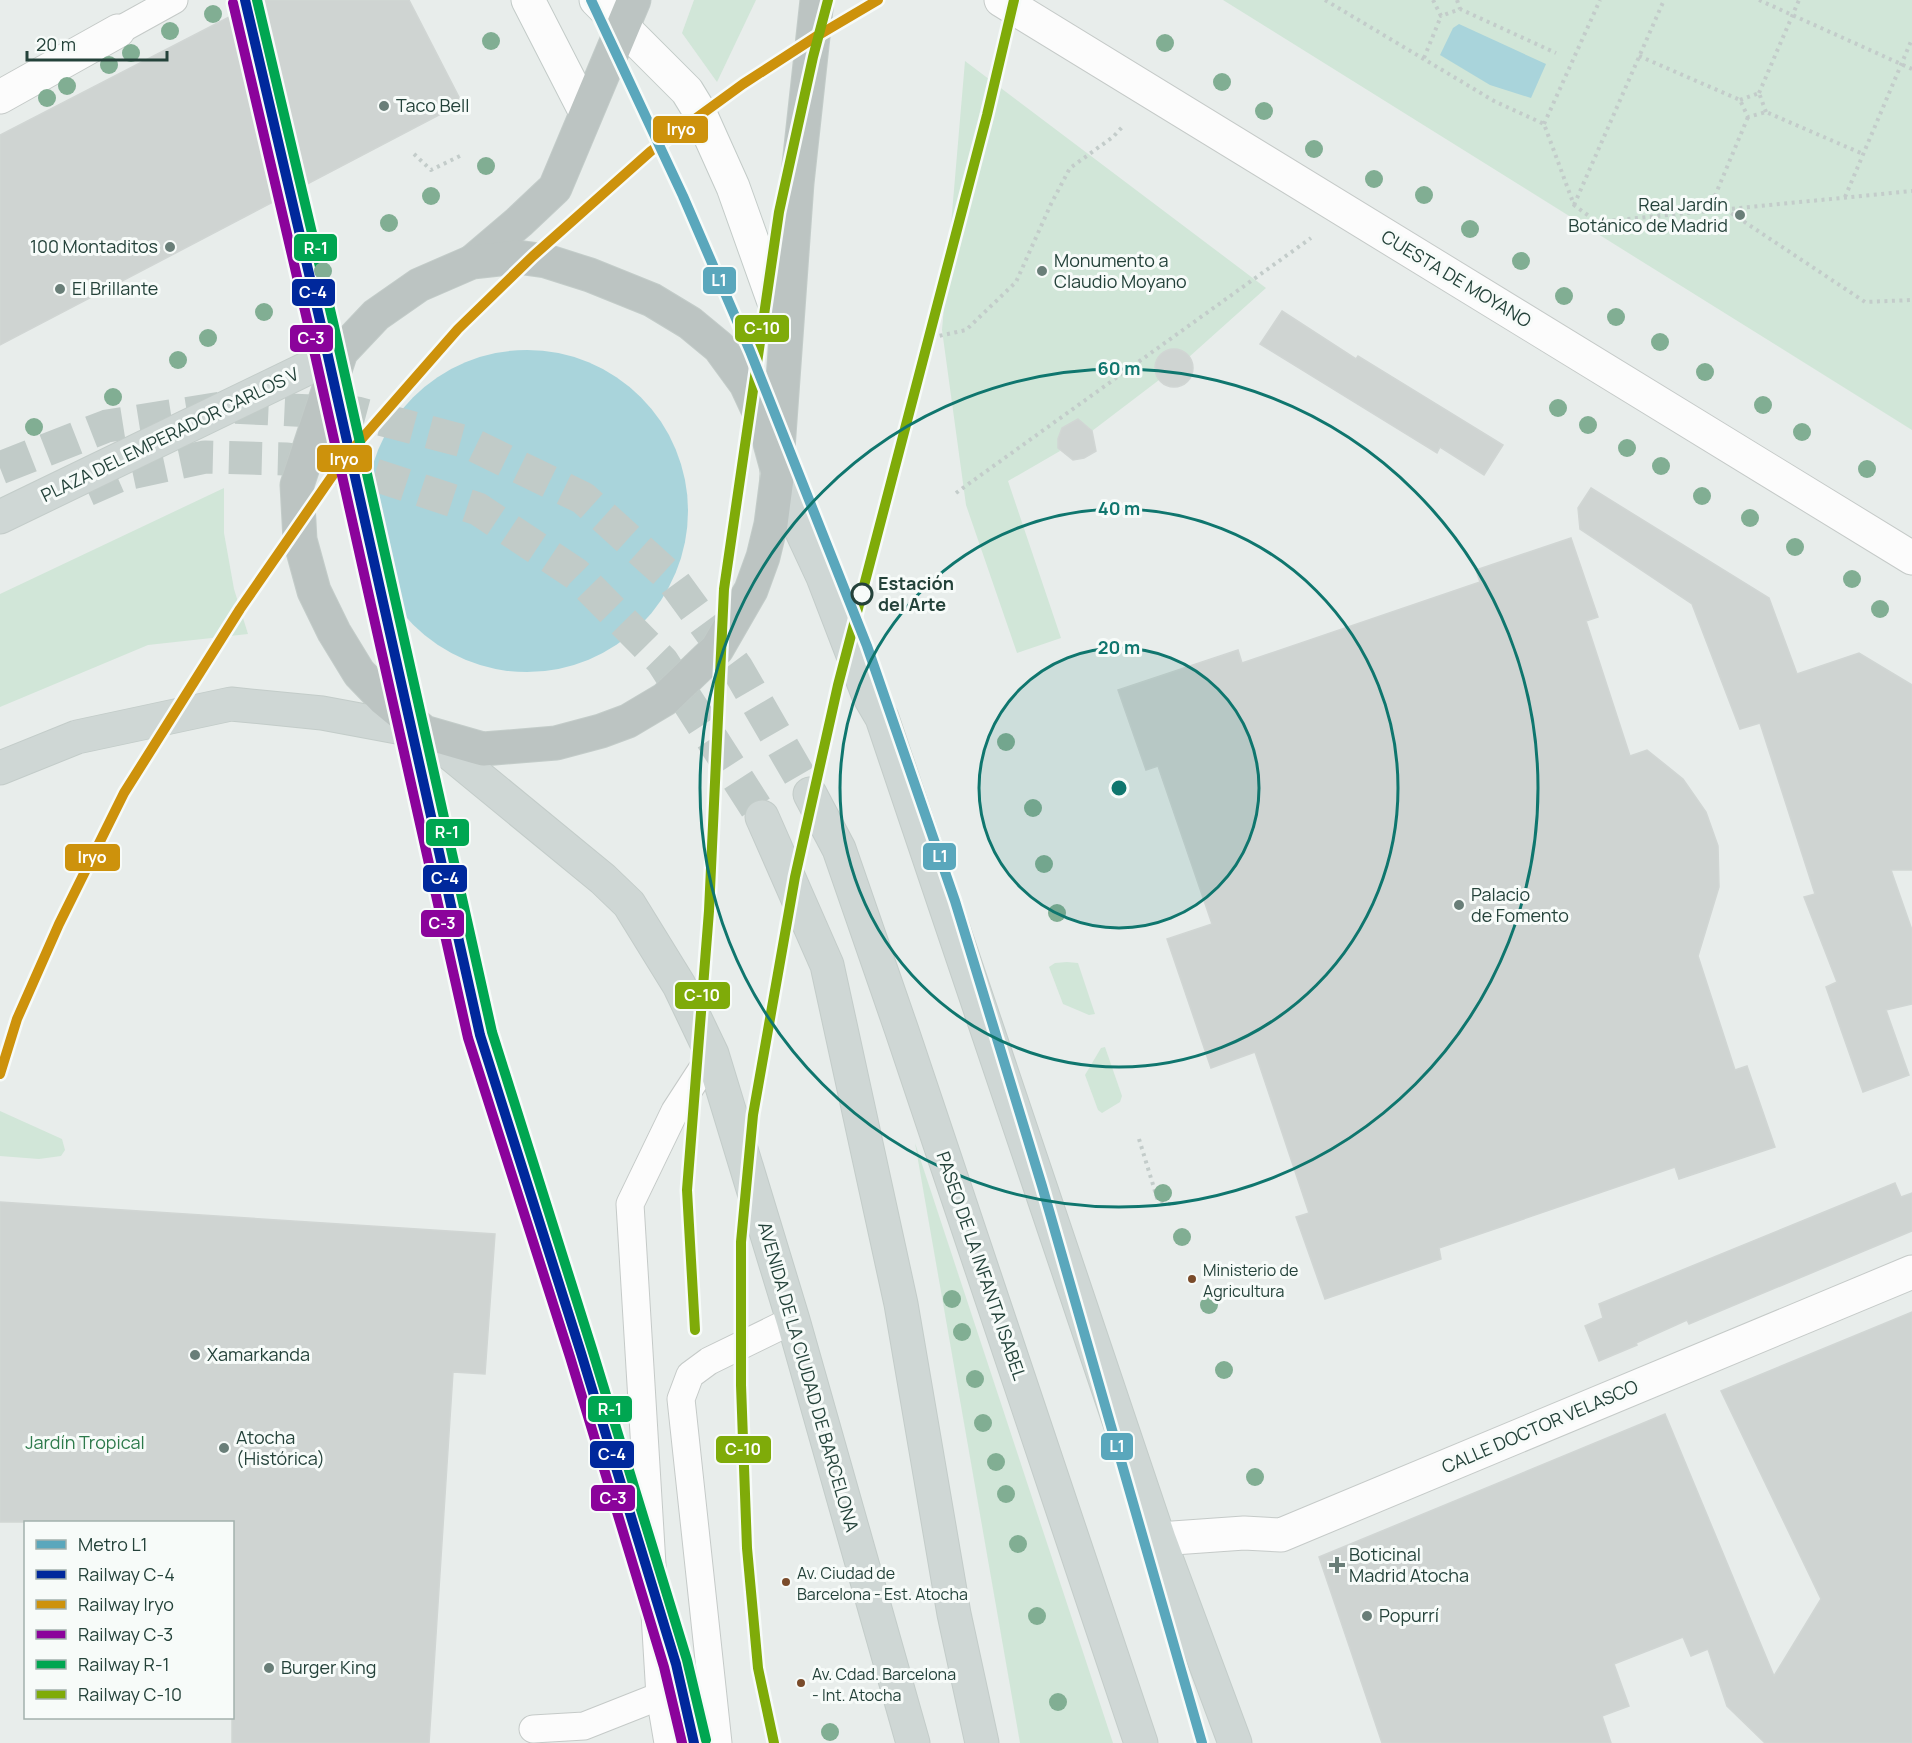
<svg xmlns="http://www.w3.org/2000/svg" width="1912" height="1743" font-family="Manrope,sans-serif">
  <style>
    .green { fill: #d1e6d8 }
    .water { fill: #a9d4db }
    .building { fill: #cfd4d2; stroke: #d1d6d4; stroke-width: 1.5 }
    .lines { fill: none; stroke-linecap: round; stroke-linejoin: round }
    .primary-tunnel { stroke: #c1cbc8; stroke-width: 33; stroke-dasharray: 33 16; stroke-linecap: butt }
    .lane-casing { stroke: #c5cac8; stroke-width: 29 }
    .street-casing { stroke: #c5cac8; stroke-width: 35 }
    .secondary-casing { stroke: #c3cbc8; stroke-width: 35 }
    .primary-casing { stroke: #c3ccc9; stroke-width: 35 }
    .highway-casing { stroke: #c3ccc9; stroke-width: 35 }
    .path { stroke: #c3ccca; stroke-width: 4; stroke-dasharray: 3 4.5; stroke-linecap: butt }
    .lane { stroke: #fcfcfc; stroke-width: 27 }
    .street { stroke: #fcfcfc; stroke-width: 33 }
    .secondary { stroke: #fcfcfc; stroke-width: 33 }
    .primary { stroke: #cfd7d5; stroke-width: 33 }
    .highway { stroke: #bcc4c2; stroke-width: 33 }
    .rail-1-casing { stroke: #f7fbf9; stroke-width: 15 }
    .rail-2-casing { stroke: #f7fbf9; stroke-width: 15 }
    .rail-3-casing { stroke: #f7fbf9; stroke-width: 15 }
    .rail-4-casing { stroke: #f7fbf9; stroke-width: 15 }
    .rail-5-casing { stroke: #f7fbf9; stroke-width: 15 }
    .rail-1 { stroke: #00289c; stroke-width: 10 }
    .rail-2 { stroke: #cd920c; stroke-width: 10 }
    .rail-3 { stroke: #8b039b; stroke-width: 10 }
    .rail-4 { stroke: #00a651; stroke-width: 10 }
    .rail-5 { stroke: #7fab09; stroke-width: 10 }
    .metro-1-casing { stroke: #f7fbf9; stroke-width: 15 }
    .metro-1 { stroke: #5aa7bc; stroke-width: 10 }
    .tree { fill: #81ae93 }
    .ring { fill: none; stroke: #0f766e; stroke-width: 3 }
    .poi-dot { fill: #697e78; stroke: #f7fbf9; stroke-width: 2 }
    .stop-dot { fill: #f7fbf9; stroke: #24423a; stroke-width: 3 }
    .bus-dot { fill: #7a4b2a; stroke: #f7fbf9; stroke-width: 2 }
    .labels { text-anchor: middle; stroke-width: 6; stroke-linejoin: round; paint-order: stroke }
    .bus-label { font-size: 16px; fill: #24423a; stroke: #f7fbf9; text-anchor: start }
    .poi-label { font-size: 18px; fill: #24423a; stroke: #f7fbf9; text-anchor: start }
    .street-label { font-size: 18px; fill: #24423a; stroke: #f7fbf9 }
    .stop-label { font-size: 18px; font-weight: bold; fill: #24423a; stroke: #f7fbf9; text-anchor: start }
    .park-label { font-size: 18px; fill: #2d7a4b; stroke: #f7fbf9 }
    .centre { fill: #0f766e; stroke: #f7fbf9; stroke-width: 3 }
    .ring-label { font-size: 18px; text-anchor: middle; font-weight: bold; fill: #0f766e; stroke: #f7fbf9; stroke-width: 6; stroke-linejoin: round; paint-order: stroke }
    .line-badge { stroke: #f7fbf9; stroke-width: 2 }
    .badge-label { font-size: 16px; text-anchor: middle; font-weight: bold; fill: #fff }
  </style>
  <rect width="100%" height="100%" fill="#e8edeb"/>
  <!-- green -->
  <g class="green">
    <path d="M694 0H756L717 82 682 33Z"/>
    <path d="M1223 0H1912V430Z"/>
    <path d="M965 61 1266 288 1189 357 1178 350C1165 350 1158 355 1155 368L1159 380 1092 431C1076 412 1051 428 1060 451L1008 481 1061 638 1017 653 966 505 942 330Z"/>
    <path d="M224 488V533L234 589 248 634 148 645 0 707V594Z"/>
    <path d="M1067 962 1078 963 1095 1014 1089 1015 1063 1004 1049 967 1055 963Z"/>
    <path d="M1105 1047 1122 1096 1120 1102 1102 1113 1098 1110 1085 1075 1101 1048Z"/>
    <path d="M0 1111 62 1139 65 1150 61 1156 39 1159 0 1156Z"/>
    <path d="M915 1143 1113 1743H1020Z"/>
  </g>
  <!-- water -->
  <g class="water">
    <path d="M1459 24 1546 64 1531 98 1490 85 1440 55 1453 28Z"/>
    <circle cx="527" cy="511" r="161"/>
  </g>
  <!-- building -->
  <g class="building">
    <path d="M262 0H409L462 103 0 345V135Z"/>
    <path d="M1282 311 1356 359 1358 356 1503 445 1484 475 1440 447 1437 453 1260 344Z"/>
    <circle cx="1174" cy="368" r="19"/>
    <path d="M1078 419 1092 431 1096 451 1084 458 1073 460 1058 448V439L1062 428Z"/>
    <path d="M1591 488 1769 598 1797 674 1859 653 1912 685V870H1891L1912 930V1004L1886 1010 1909 1075 1863 1092 1826 987 1837 982 1804 897 1815 894 1760 723 1740 729 1692 604 1580 529 1578 508Z"/>
    <path d="M1571 538 1598 617 1586 621 1630 756 1647 750 1683 779 1706 812 1718 846 1719 887 1698 956 1735 1070 1747 1066 1775 1147 1679 1179 1675 1167 1439 1248 1441 1259 1325 1299 1296 1217 1309 1213 1255 1052 1211 1068 1167 939 1212 924 1158 766 1146 770 1118 690 1238 650 1242 663 1480 582 1476 570Z"/>
    <path d="M1895 1183 1901 1197 1912 1193V1231L1689 1324 1687 1320 1636 1343 1637 1345 1599 1361 1585 1326 1603 1318 1599 1304Z"/>
    <path d="M0 1202 495 1234 485 1374 453 1372 429 1743H232V1522H0Z"/>
    <path d="M1912 1312V1743H1765L1727 1706 1708 1649 1691 1656 1683 1637 1614 1664 1629 1706 1602 1716 1611 1743H1382L1319 1557 1665 1414 1774 1676 1821 1599 1721 1391Z"/>
  </g>
  <g class="lines">
    <!-- primary-tunnel -->
    <g class="primary-tunnel">
      <path d="M0 468 107 426 228 407 357 413 467 442 583 498 671 578 737 668 810 794"/>
      <path d="M87 490 121 475 205 457 287 459 372 474 478 509 576 574 662 661 762 817"/>
    </g>
    <!-- lane casing -->
    <g class="lane-casing">
      <g id="lane">
        <path d="M118 31 174 0"/>
        <path d="M533 1729 584 1726 660 1696"/>
        <path d="M668 1743 660 1696 630 1204 675 1111 712 1054"/>
        <path d="M718 1743 681 1399 690 1375 709 1361 793 1320"/>
      </g>
    </g>
    <!-- street casing -->
    <g class="street-casing">
      <g id="street">
        <path d="M1001 0 1912 558"/>
        <path d="M0 97 118 31"/>
        <path d="M1159 1539 1244 1533 1281 1535 1912 1272"/>
      </g>
    </g>
    <!-- secondary casing -->
    <g class="secondary-casing">
      <g id="secondary">
        <path d="M528 0 586 113"/>
        <path d="M596 0 687 91 698 109 733 187 785 333"/>
      </g>
    </g>
    <!-- primary casing -->
    <g class="primary-casing">
      <g id="primary">
        <path d="M777 469V478L823 577 868 694 882 718 1159 1539 1235 1743"/>
        <path d="M0 517 341 352"/>
        <path d="M0 768 77 737 231 704 322 713 424 732 603 879 629 904 679 985 712 1054 793 1320 913 1743"/>
        <path d="M810 794 839 849 902 1031 1141 1743"/>
        <path d="M762 817 827 965 901 1304 954 1614 982 1743"/>
      </g>
    </g>
    <!-- highway casing -->
    <g class="highway-casing">
      <g id="highway">
        <path d="M472 262 519 222 555 188 634 0"/>
        <path d="M778 449 797 183 817 0"/>
        <path d="M777 469 765 425 746 384 719 347 690 323 652 300 590 275 546 261 517 257 472 262 419 285 376 315 341 352 297 485 300 540 314 591 334 632 359 673 384 699 424 732 483 749 556 743 601 731 628 721 665 699 717 649 751 590 763 557 771 524 777 478"/>
      </g>
    </g>
    <!-- path -->
    <g class="path">
      <path d="M1325 0 1494 101 1544 124 1574 205 1597 222 1912 191"/>
      <path d="M1433 0 1441 16 1460 9 1556 53"/>
      <path d="M1457 0 1460 9"/>
      <path d="M1759 0 1912 69"/>
      <path d="M1639 56 1740 100 1748 117 1766 112 1863 154"/>
      <path d="M1424 58 1441 16"/>
      <path d="M1759 93 1799 0"/>
      <path d="M1740 100 1759 93 1766 112"/>
      <path d="M1544 124 1600 0"/>
      <path d="M414 154 431 170 462 155"/>
      <path d="M1845 197 1912 39"/>
      <path d="M1574 205 1664 0"/>
      <path d="M1725 209 1865 302 1912 300"/>
      <path d="M1709 210 1748 117"/>
      <path d="M925 339 966 330 1016 282 1051 204 1070 168 1113 137 1124 125"/>
      <path d="M956 493 1311 238"/>
      <path d="M1139 1139 1158 1201 1173 1205"/>
    </g>
    <!-- lane -->
    <use href="#lane" class="lane"/>
    <!-- street -->
    <use href="#street" class="street"/>
    <!-- secondary -->
    <use href="#secondary" class="secondary"/>
    <!-- primary -->
    <use href="#primary" class="primary"/>
    <!-- highway -->
    <use href="#highway" class="highway"/>
    <!-- rail-1 casing -->
    <g class="rail-1-casing">
      <path id="rail-1" d="M245 0 321 325 480 1035 581 1353 676 1664 694 1743"/>
    </g>
    <!-- rail-2 casing -->
    <g class="rail-2-casing">
      <path id="rail-2" d="M0 1074 17 1019 59 924 124 793 240 609 344 459 458 329 533 256 651 151 743 84 817 36 878 0"/>
    </g>
    <!-- rail-3 casing -->
    <g class="rail-3-casing">
      <path id="rail-3" d="M233 3 309 328 468 1038 570 1357 664 1667 682 1743"/>
    </g>
    <!-- rail-4 casing -->
    <g class="rail-4-casing">
      <path id="rail-4" d="M257 0 333 322 492 1032 592 1349 687 1660 706 1740"/>
    </g>
    <!-- rail-5 casing -->
    <g class="rail-5-casing">
      <g id="rail-5">
        <path d="M695 1330 687 1190 709 911 724 589 779 212 813 57 828 0"/>
        <path d="M774 1743 758 1668 747 1548 741 1385V1242L753 1115 795 877 838 685 987 115 1014 0"/>
      </g>
    </g>
    <!-- rail-1 -->
    <use href="#rail-1" class="rail-1"/>
    <!-- rail-2 -->
    <use href="#rail-2" class="rail-2"/>
    <!-- rail-3 -->
    <use href="#rail-3" class="rail-3"/>
    <!-- rail-4 -->
    <use href="#rail-4" class="rail-4"/>
    <!-- rail-5 -->
    <use href="#rail-5" class="rail-5"/>
    <!-- metro-1 casing -->
    <g class="metro-1-casing">
      <path id="metro-1" d="M591 0 683 196 750 351 867 646 955 901 1042 1186 1202 1743"/>
    </g>
    <!-- metro-1 -->
    <use href="#metro-1" class="metro-1"/>
  </g>
  <!-- trees -->
  <g class="tree">
    <circle cx="213" cy="14" r="9"/>
    <circle cx="170" cy="31" r="9"/>
    <circle cx="491" cy="41" r="9"/>
    <circle cx="1165" cy="43" r="9"/>
    <circle cx="131" cy="53" r="9"/>
    <circle cx="109" cy="65" r="9"/>
    <circle cx="1222" cy="82" r="9"/>
    <circle cx="67" cy="86" r="9"/>
    <circle cx="47" cy="98" r="9"/>
    <circle cx="1264" cy="111" r="9"/>
    <circle cx="1314" cy="149" r="9"/>
    <circle cx="486" cy="166" r="9"/>
    <circle cx="1374" cy="179" r="9"/>
    <circle cx="1424" cy="195" r="9"/>
    <circle cx="431" cy="196" r="9"/>
    <circle cx="389" cy="223" r="9"/>
    <circle cx="1470" cy="229" r="9"/>
    <circle cx="1521" cy="261" r="9"/>
    <circle cx="323" cy="271" r="9"/>
    <circle cx="1564" cy="296" r="9"/>
    <circle cx="264" cy="312" r="9"/>
    <circle cx="1616" cy="317" r="9"/>
    <circle cx="208" cy="338" r="9"/>
    <circle cx="1660" cy="342" r="9"/>
    <circle cx="178" cy="360" r="9"/>
    <circle cx="1705" cy="372" r="9"/>
    <circle cx="113" cy="397" r="9"/>
    <circle cx="1763" cy="405" r="9"/>
    <circle cx="1558" cy="408" r="9"/>
    <circle cx="1588" cy="425" r="9"/>
    <circle cx="34" cy="427" r="9"/>
    <circle cx="1802" cy="432" r="9"/>
    <circle cx="1627" cy="448" r="9"/>
    <circle cx="1661" cy="466" r="9"/>
    <circle cx="1867" cy="469" r="9"/>
    <circle cx="1702" cy="496" r="9"/>
    <circle cx="1750" cy="518" r="9"/>
    <circle cx="1795" cy="547" r="9"/>
    <circle cx="1852" cy="579" r="9"/>
    <circle cx="1880" cy="609" r="9"/>
    <circle cx="1006" cy="742" r="9"/>
    <circle cx="1033" cy="808" r="9"/>
    <circle cx="1044" cy="864" r="9"/>
    <circle cx="1057" cy="913" r="9"/>
    <circle cx="1163" cy="1193" r="9"/>
    <circle cx="1182" cy="1237" r="9"/>
    <circle cx="952" cy="1299" r="9"/>
    <circle cx="1209" cy="1305" r="9"/>
    <circle cx="962" cy="1332" r="9"/>
    <circle cx="1224" cy="1370" r="9"/>
    <circle cx="975" cy="1379" r="9"/>
    <circle cx="983" cy="1423" r="9"/>
    <circle cx="996" cy="1462" r="9"/>
    <circle cx="1255" cy="1477" r="9"/>
    <circle cx="1006" cy="1494" r="9"/>
    <circle cx="1018" cy="1544" r="9"/>
    <circle cx="1037" cy="1616" r="9"/>
    <circle cx="1058" cy="1702" r="9"/>
    <circle cx="830" cy="1732" r="9"/>
  </g>
  <!-- distance rings -->
  <circle cx="1119" cy="788" r="140" fill="#0f766e" fill-opacity=".12"/>
  <g class="ring">
    <circle cx="1119" cy="788" r="140"/>
    <circle cx="1119" cy="788" r="279"/>
    <circle cx="1119" cy="788" r="419"/>
  </g>
  <!-- markers -->
  <g class="poi-dot">
    <circle cx="384" cy="106" r="6"/>
    <circle cx="1740" cy="215" r="6"/>
    <circle cx="170" cy="247" r="6"/>
    <circle cx="1042" cy="271" r="6"/>
    <circle cx="60" cy="289" r="6"/>
    <circle cx="1459" cy="905" r="6"/>
    <circle cx="195" cy="1355" r="6"/>
    <circle cx="224" cy="1448" r="6"/>
    <path d="M1334 1556h6v6h6v6h-6v6h-6v-6h-6v-6h6z"/>
    <circle cx="1367" cy="1616" r="6"/>
    <circle cx="269" cy="1668" r="6"/>
  </g>
  <circle class="stop-dot" cx="862" cy="594" r="10"/>
  <g class="bus-dot">
    <circle cx="1192" cy="1279" r="5"/>
    <circle cx="786" cy="1582" r="5"/>
    <circle cx="801" cy="1683" r="5"/>
  </g>
  <g class="labels">
    <!-- bus labels -->
    <g class="bus-label">
      <text x="1203" y="1276">Ministerio de<tspan x="1203" dy="21">Agricultura</tspan></text>
      <text x="797" y="1579">Av. Ciudad de<tspan x="797" dy="21">Barcelona - Est. Atocha</tspan></text>
      <text x="812" y="1680">Av. Cdad. Barcelona<tspan x="812" dy="21">- Int. Atocha</tspan></text>
    </g>
    <!-- poi labels -->
    <g class="poi-label">
      <text x="396" y="112">Taco Bell</text>
      <text x="1728" y="211" text-anchor="end">Real Jardín<tspan x="1728" dy="21">Botánico de Madrid</tspan></text>
      <text x="158" y="253" text-anchor="end">100 Montaditos</text>
      <text x="1054" y="267">Monumento a<tspan x="1054" dy="21">Claudio Moyano</tspan></text>
      <text x="72" y="295">El Brillante</text>
      <text x="1471" y="901">Palacio<tspan x="1471" dy="21">de Fomento</tspan></text>
      <text x="207" y="1361">Xamarkanda</text>
      <text x="236" y="1444">Atocha<tspan x="236" dy="21">(Histórica)</tspan></text>
      <text x="1349" y="1561">Boticinal<tspan x="1349" dy="21">Madrid Atocha</tspan></text>
      <text x="1379" y="1622">Popurrí</text>
      <text x="281" y="1674">Burger King</text>
    </g>
    <!-- street labels -->
    <g class="street-label">
      <text transform="translate(1456 279) rotate(31)" y="6">CUESTA DE MOYANO</text>
      <text transform="translate(170 435) rotate(-26)" y="6">PLAZA DEL EMPERADOR CARLOS V</text>
      <text transform="translate(981 1266) rotate(71)" y="6">PASEO DE LA INFANTA ISABEL</text>
      <text transform="translate(808 1377) rotate(74)" y="6">AVENIDA DE LA CIUDAD DE BARCELONA</text>
      <text transform="translate(1540 1427) rotate(-23)" y="6">CALLE DOCTOR VELASCO</text>
    </g>
    <!-- stop labels -->
    <g class="stop-label">
      <text x="878" y="590">Estación<tspan x="878" dy="21">del Arte</tspan></text>
    </g>
    <!-- park labels -->
    <g class="park-label">
      <text x="85" y="1449">Jardín Tropical</text>
    </g>
  </g>
  <circle cx="1119" cy="788" r="9" class="centre"/>
  <g class="ring-label">
    <text x="1119" y="375">60 m</text>
    <text x="1119" y="515">40 m</text>
    <text x="1119" y="654">20 m</text>
  </g>
  <g class="line-badge">
    <rect x="652" y="115" width="57" height="29" rx="6" fill="#cd920c"/>
    <rect x="293" y="233" width="45" height="29" rx="6" fill="#00a651"/>
    <rect x="702" y="266" width="35" height="29" rx="6" fill="#5aa7bc"/>
    <rect x="291" y="278" width="45" height="29" rx="6" fill="#00289c"/>
    <rect x="734" y="314" width="56" height="29" rx="6" fill="#7fab09"/>
    <rect x="289" y="324" width="45" height="29" rx="6" fill="#8b039b"/>
    <rect x="316" y="444" width="57" height="29" rx="6" fill="#cd920c"/>
    <rect x="425" y="818" width="45" height="29" rx="6" fill="#00a651"/>
    <rect x="922" y="842" width="35" height="29" rx="6" fill="#5aa7bc"/>
    <rect x="64" y="843" width="57" height="29" rx="6" fill="#cd920c"/>
    <rect x="422" y="864" width="46" height="29" rx="6" fill="#00289c"/>
    <rect x="420" y="909" width="45" height="29" rx="6" fill="#8b039b"/>
    <rect x="674" y="981" width="57" height="29" rx="6" fill="#7fab09"/>
    <rect x="587" y="1395" width="46" height="28" rx="6" fill="#00a651"/>
    <rect x="1100" y="1432" width="34" height="29" rx="6" fill="#5aa7bc"/>
    <rect x="715" y="1435" width="57" height="29" rx="6" fill="#7fab09"/>
    <rect x="589" y="1440" width="46" height="29" rx="6" fill="#00289c"/>
    <rect x="590" y="1484" width="46" height="28" rx="6" fill="#8b039b"/>
  </g>
  <g class="badge-label">
    <text x="681" y="135">Iryo</text>
    <text x="316" y="254">R-1</text>
    <text x="719" y="286">L1</text>
    <text x="313" y="298">C-4</text>
    <text x="762" y="334">C-10</text>
    <text x="311" y="344">C-3</text>
    <text x="344" y="465">Iryo</text>
    <text x="447" y="838">R-1</text>
    <text x="940" y="862">L1</text>
    <text x="92" y="863">Iryo</text>
    <text x="445" y="884">C-4</text>
    <text x="442" y="929">C-3</text>
    <text x="702" y="1001">C-10</text>
    <text x="610" y="1415">R-1</text>
    <text x="1117" y="1452">L1</text>
    <text x="743" y="1455">C-10</text>
    <text x="612" y="1460">C-4</text>
    <text x="613" y="1504">C-3</text>
  </g>
  <!-- legend -->
  <rect x="24" y="1521" width="210" height="198" fill="#f7fbf9" stroke="#a3b1ad" stroke-width="1.5"/>
  <rect x="36" y="1540" width="30" height="9" fill="#5aa7bc" stroke="#a3b1ad" stroke-width="1.5"/>
  <text x="78" y="1551" font-size="18" fill="#24423a">Metro L1</text>
  <rect x="36" y="1570" width="30" height="9" fill="#00289c" stroke="#a3b1ad" stroke-width="1.5"/>
  <text x="78" y="1581" font-size="18" fill="#24423a">Railway C-4</text>
  <rect x="36" y="1600" width="30" height="9" fill="#cd920c" stroke="#a3b1ad" stroke-width="1.5"/>
  <text x="78" y="1611" font-size="18" fill="#24423a">Railway Iryo</text>
  <rect x="36" y="1630" width="30" height="9" fill="#8b039b" stroke="#a3b1ad" stroke-width="1.5"/>
  <text x="78" y="1641" font-size="18" fill="#24423a">Railway C-3</text>
  <rect x="36" y="1660" width="30" height="9" fill="#00a651" stroke="#a3b1ad" stroke-width="1.5"/>
  <text x="78" y="1671" font-size="18" fill="#24423a">Railway R-1</text>
  <rect x="36" y="1690" width="30" height="9" fill="#7fab09" stroke="#a3b1ad" stroke-width="1.5"/>
  <text x="78" y="1701" font-size="18" fill="#24423a">Railway C-10</text>
  <!-- scale -->
  <path d="M27 51v9h140v-9" fill="none" stroke="#24423a" stroke-width="3"/>
  <text x="36" y="51" font-size="18" fill="#24423a" stroke="#f7fbf9" stroke-width="4.5" paint-order="stroke">20 m</text>
</svg>
